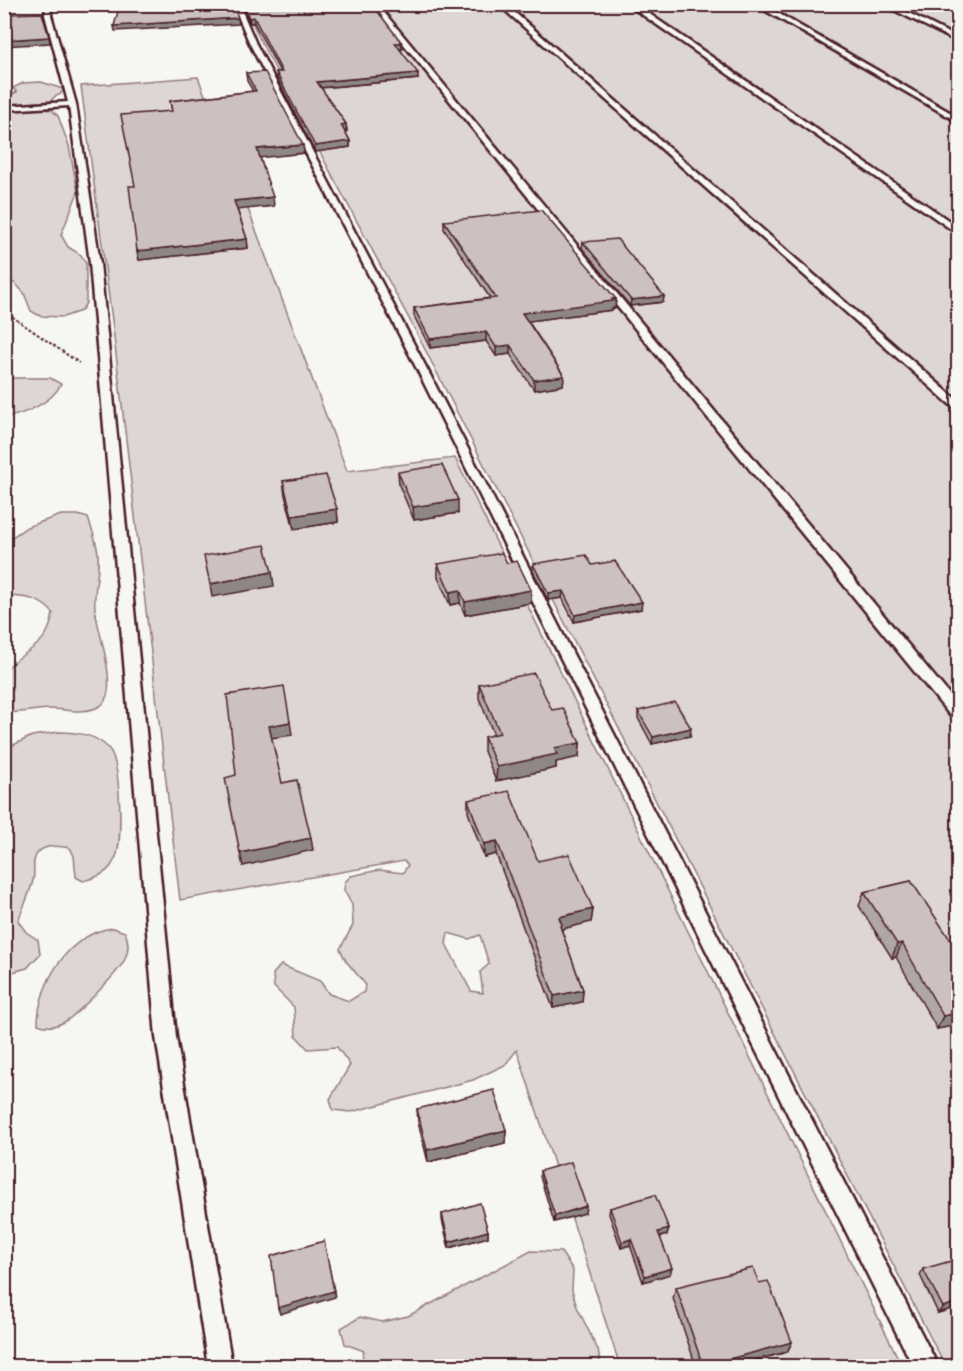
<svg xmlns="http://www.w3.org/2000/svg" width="963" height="1371" font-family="'Playpen Sans',sans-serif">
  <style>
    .green { fill: #ddd6d5; stroke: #947a80; stroke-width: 1.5; fill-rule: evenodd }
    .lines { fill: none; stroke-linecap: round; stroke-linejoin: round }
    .service-casing { stroke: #4a1f2b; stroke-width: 5 }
    .path { stroke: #4a1f2b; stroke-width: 2; stroke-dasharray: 3 2; stroke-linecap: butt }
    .service { fill: #f6f6f2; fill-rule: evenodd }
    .wall { fill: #afa6a5; stroke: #4a1f2b; stroke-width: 1.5 }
    .shaded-wall { fill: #8f8786; stroke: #4a1f2b; stroke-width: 1.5 }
    .building { fill: #ccc1c0; stroke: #4a1f2b; stroke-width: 1.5 }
  </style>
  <rect width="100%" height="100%" fill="#f6f6f2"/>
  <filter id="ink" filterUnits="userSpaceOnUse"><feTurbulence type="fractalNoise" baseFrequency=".0167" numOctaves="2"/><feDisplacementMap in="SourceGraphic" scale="12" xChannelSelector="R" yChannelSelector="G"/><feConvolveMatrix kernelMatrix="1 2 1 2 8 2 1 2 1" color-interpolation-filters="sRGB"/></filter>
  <g filter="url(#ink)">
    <!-- green -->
    <g class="green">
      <path d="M244 5H958V1366H945L415 330 263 46Z"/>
      <path d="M198 77 347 471 455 458 902 1366H620L517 1050 505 1065 473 1080 351 1112 333 1110 330 1099 350 1065 337 1047 308 1049 296 1036 294 1007 274 987 273 974 281 965 320 981 329 994 349 1001 364 992 365 984 346 961 340 949 353 925 352 905 344 890 345 882 351 876 379 870 403 873 408 865 404 861 180 900 112 320 81 86ZM448 933 469 939 480 935 489 964 480 972 483 993 471 991 446 944Z"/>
      <path d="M41 82 63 89 61 94 54 97 51 101 5 105V97L17 92 13 88 23 83Z"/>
      <path d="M43 109 52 110 58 116 69 146 78 192 61 235 68 247 81 255 86 263V303L81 311 63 317 40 316 31 311 24 293 16 284 5 278V111Z"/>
      <path d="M5 378H50L61 384C52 403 24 414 5 418Z"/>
      <path d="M61 515H78L88 518C92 530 97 542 98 554 100 572 93 591 95 609 97 630 121 693 100 706 84 715 66 709 50 709 35 709 20 714 5 712V670C26 648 48 648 53 613 39 597 25 597 5 596V542L27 527Z"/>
      <path d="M58 732C76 732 96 734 109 749 121 762 122 836 117 854 116 857 113 863 111 866 105 875 93 878 83 881L76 877 74 856 70 848C56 845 37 844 34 861 33 867 35 874 33 880 30 894 23 907 18 921L26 932 38 940 40 954 27 968 5 974V749L32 736Z"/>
      <path d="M113 928 125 932C129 942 129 949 125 959 120 971 76 1016 64 1022 55 1027 47 1028 38 1024 38 983 70 932 113 928Z"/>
      <path d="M531 1251 561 1252 573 1270 572 1290 577 1307 598 1350 601 1366H360L364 1351 345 1344 341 1328 360 1317 382 1322 408 1316Z"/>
    </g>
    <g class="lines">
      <!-- service casing -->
      <g class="service-casing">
        <g id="service">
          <path d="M46 4H52L51 15 76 104 100 263 176 1037 232 1366H208L156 1037 90 263 69 106 4 110V106L68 102 45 15Z"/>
          <path d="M233 4H239L256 44 428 371 938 1366H913L418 371 250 44Z"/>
          <path d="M371 4H377L958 705V720L953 719Z"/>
          <path d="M498 4H505L958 401V409L954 408Z"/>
          <path d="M627 4H635L958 227V234Z"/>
          <path d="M754 4H762L958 117V122Z"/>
          <path d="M882 4H891L958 38V42Z"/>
        </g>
      </g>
      <!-- path -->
      <path class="path" d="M4 311 79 363"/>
      <!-- service -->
      <use href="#service" class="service"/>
    </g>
    <!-- wall -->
    <g class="wall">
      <path d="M242 4H372L402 49H400L418 79 321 88 346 124 347 131H345L350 141V147L315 152 277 78 276 72H280L254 23H250Z"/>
      <path d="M246 73 303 145 304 153 260 157 274 206 237 209 247 239 248 248 139 260 137 251 135 186 172 111 170 101 253 91 247 81Z"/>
      <path d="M444 221 616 299 615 308H613L612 310 528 321 564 376 563 385 534 390 510 354 496 356 486 341 430 348 414 316V308L490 298 444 229Z"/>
      <path d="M583 242 664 296 663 302 630 306 582 248Z"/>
      <path d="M398 472 458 513 414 520 399 485Z"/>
      <path d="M283 481 337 509 338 522 294 529 285 495Z"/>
      <path d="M507 563 531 603 465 615 460 603 450 605 438 577V564Z"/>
      <path d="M533 564 592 565 641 609 574 622 562 598 548 600 533 571Z"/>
      <path d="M479 684 552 710 580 743 579 757 556 762V768L496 781 484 751V737L494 735 479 698Z"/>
      <path d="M638 711 690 736 652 744 638 718Z"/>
      <path d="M468 800 593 909 591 922 562 929V932L583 990 582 1002 553 1008 496 854 484 857 468 812Z"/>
      <path d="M911 881 958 1025 937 1029 896 957 892 958 859 906 864 892Z"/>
      <path d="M417 1109 506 1130 505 1143 428 1162 418 1122Z"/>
      <path d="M540 1171 585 1213 554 1222 540 1177Z"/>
      <path d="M610 1208 669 1229 667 1235 660 1237 670 1274 643 1282 630 1245 621 1248 609 1214Z"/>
      <path d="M442 1214 488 1231V1237L449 1248 442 1220Z"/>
      <path d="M923 1269 958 1307 938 1313 920 1275Z"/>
      <path d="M676 1287 792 1342 787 1352 732 1366H696L673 1298Z"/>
    </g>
    <!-- shaded-wall -->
    <g class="shaded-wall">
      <path d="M254 17V23H250L249 18Z"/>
      <path d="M238 18 239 24 115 31 114 26Z"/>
      <path d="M49 37 50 43 4 46V40Z"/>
      <path d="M395 43H402V49H396Z"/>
      <path d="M418 73V79L318 88 317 82Z"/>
      <path d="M346 124 347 131H342L341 125Z"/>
      <path d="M350 141V147L315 152V146Z"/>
      <path d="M303 145 304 153 258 158 257 149Z"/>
      <path d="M273 197 274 206 236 210 234 201Z"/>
      <path d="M247 239 248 248 139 260 137 251Z"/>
      <path d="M664 296 663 302 630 306 631 300Z"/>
      <path d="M616 299 615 308H613L612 310 522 322V313Z"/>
      <path d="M486 332V341L430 348V339Z"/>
      <path d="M510 345V354L496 356V347Z"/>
      <path d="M564 376 563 385 534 390V380Z"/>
      <path d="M458 500V513L414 520 413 507Z"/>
      <path d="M337 509 338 522 294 529 292 516Z"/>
      <path d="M272 572 274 586 212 597 210 584Z"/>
      <path d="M460 590V603L450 605V592Z"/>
      <path d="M531 590V603L465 615V602Z"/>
      <path d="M563 591 562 598 548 600V593Z"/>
      <path d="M642 602 641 609 574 622 575 615Z"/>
      <path d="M290 722 292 735 271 738 269 726Z"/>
      <path d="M691 728 690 736 652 744 653 737Z"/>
      <path d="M580 743 579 757 556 762V768L496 781 497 767 554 748Z"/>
      <path d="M311 838 313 850 243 866 240 853Z"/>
      <path d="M497 841 496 854 484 857V844Z"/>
      <path d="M593 909 591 922 562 929 561 938 559 917Z"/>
      <path d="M902 943 896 957 892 958 897 944Z"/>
      <path d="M583 990 582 1002 553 1008 554 996Z"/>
      <path d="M958 1013V1025L937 1029 943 1016Z"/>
      <path d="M506 1130 505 1143 428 1162 427 1150Z"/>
      <path d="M586 1206 585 1213 554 1222 555 1216Z"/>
      <path d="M669 1229 667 1235 656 1238 658 1232Z"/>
      <path d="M488 1231V1237L449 1248V1242Z"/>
      <path d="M631 1239 630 1245 621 1248 622 1242Z"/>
      <path d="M324 1241 335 1297 280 1314 278 1308Z"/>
      <path d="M672 1268 670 1274 643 1282 645 1276Z"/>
      <path d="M958 1302V1307L938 1313 943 1307Z"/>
      <path d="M792 1342 787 1352 732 1366H703Z"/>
    </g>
    <!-- building -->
    <g class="building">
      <path d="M120 4H233L238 18 114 26Z"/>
      <path d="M243 4H372L402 43H395L418 73 317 82 346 124 341 125 350 141 315 146 276 72H282L254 17 249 18Z"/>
      <path d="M42 13 49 37 4 40V14Z"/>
      <path d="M265 72 303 145 257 149 273 197 234 201 247 239 137 251 129 186H135L121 115 172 111 170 101 256 91 246 73Z"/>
      <path d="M541 210 616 299H612L613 301 522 313 564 376 534 380 510 345 496 347 486 332 430 339 414 308 496 298 444 221Z"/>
      <path d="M617 239 664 296 631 300 583 242Z"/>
      <path d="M442 465 458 500 413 507 398 472Z"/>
      <path d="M326 475 337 509 292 516 283 481Z"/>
      <path d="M265 545 272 572 210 584 204 556Z"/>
      <path d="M502 553 507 563 517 561 531 590 465 602 460 590 450 592 438 564Z"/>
      <path d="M586 555 592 565 615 561 642 602 575 615 563 591 548 593 533 564Z"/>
      <path d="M534 673 552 710 563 708 580 743 554 748 557 754 497 767 484 737 500 733 479 684Z"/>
      <path d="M284 686 290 722 269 726 282 783 297 780 311 838 240 853 225 778 236 775 227 695Z"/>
      <path d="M675 702 691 728 653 737 638 711Z"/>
      <path d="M509 791 538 861 569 854 593 909 559 917 562 925 560 926 583 990 554 996 497 841 484 844 468 800Z"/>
      <path d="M911 881 958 951V1013L943 1016 902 943 897 944 864 892Z"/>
      <path d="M494 1090 506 1130 427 1150 417 1109Z"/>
      <path d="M571 1162 586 1206 555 1216 540 1171Z"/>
      <path d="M655 1195 669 1229 658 1232 672 1268 645 1276 631 1239 622 1242 610 1208Z"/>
      <path d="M480 1203 488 1231 449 1242 442 1214Z"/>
      <path d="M324 1241 334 1291 278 1308 271 1256Z"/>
      <path d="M951 1261 958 1275V1302L943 1307 923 1269Z"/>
      <path d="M753 1268 759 1283 768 1281 792 1342 703 1366 676 1287Z"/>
    </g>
  </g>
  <!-- margin -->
  <rect width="963" height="1371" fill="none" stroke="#f6f6f2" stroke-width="24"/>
  <rect x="12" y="12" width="939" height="1347" fill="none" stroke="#4a1f2b" stroke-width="2" filter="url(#ink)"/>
</svg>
